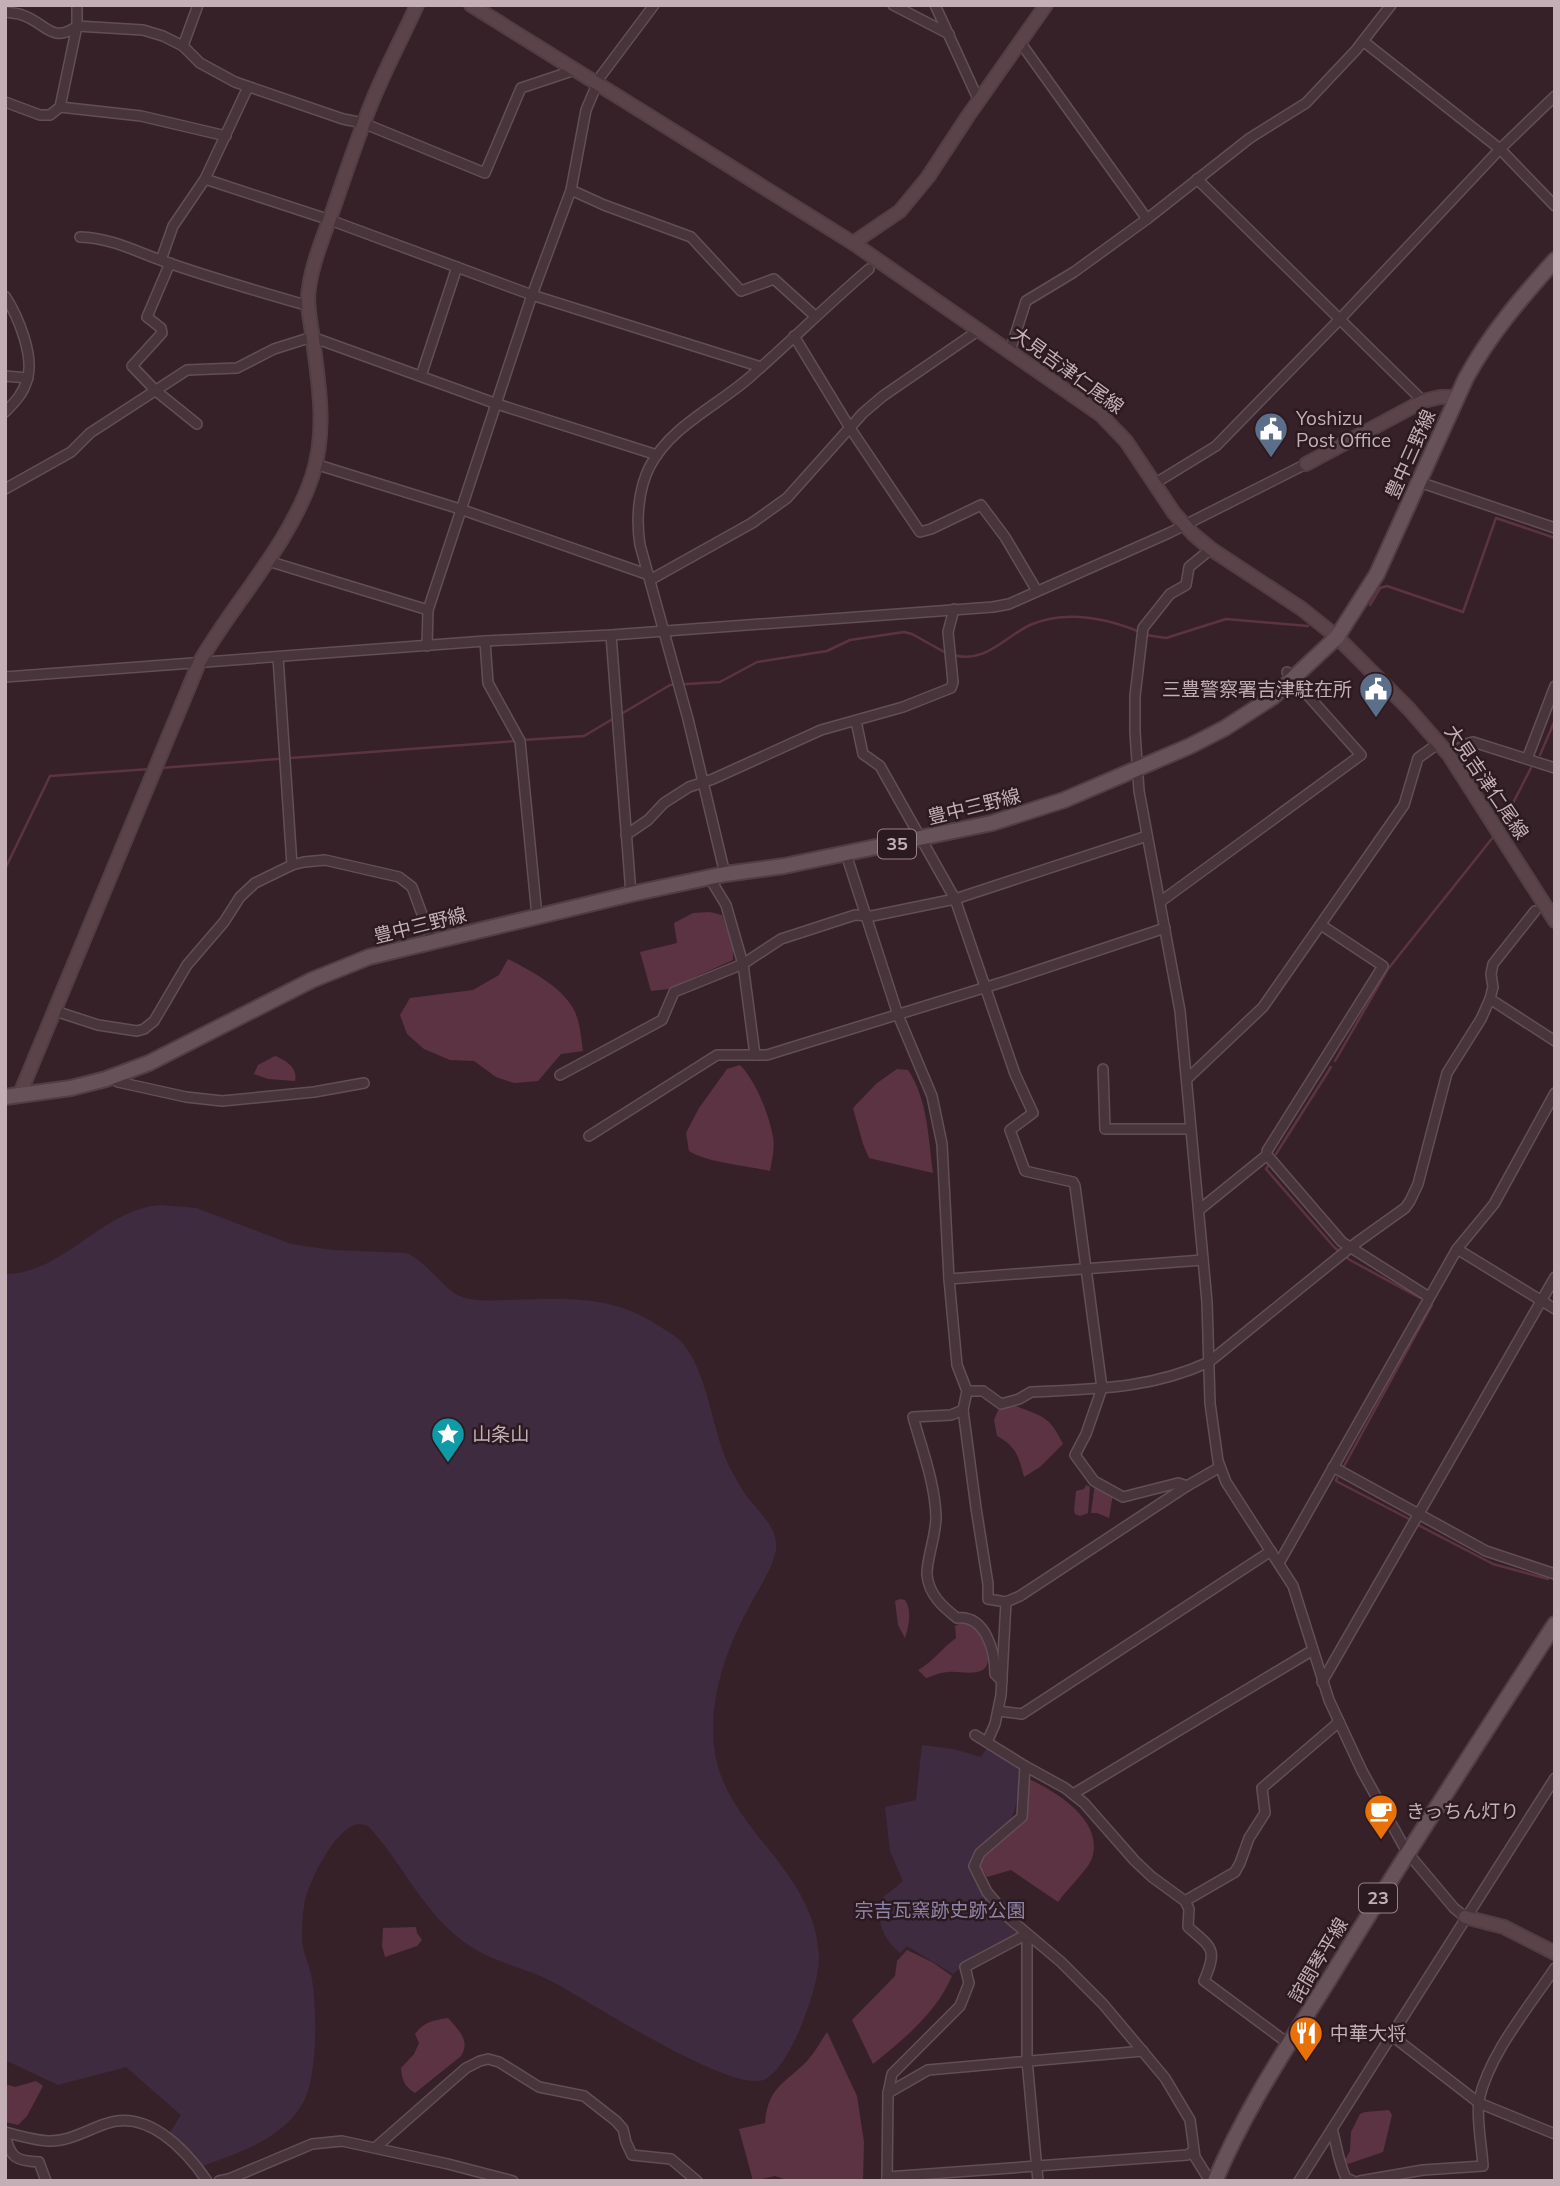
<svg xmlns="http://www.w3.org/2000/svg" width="1560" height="2186" font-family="Mulish,'Noto Sans JP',sans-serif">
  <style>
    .green { fill: #3f2b40 }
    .water { fill: #5c3342 }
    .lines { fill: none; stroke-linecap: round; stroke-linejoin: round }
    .stream { stroke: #5c3342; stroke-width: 2.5 }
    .street-casing { stroke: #624f56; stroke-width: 12 }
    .secondary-casing { stroke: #513e45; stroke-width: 16 }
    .primary-casing { stroke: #513e45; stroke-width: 18 }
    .street { stroke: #48343b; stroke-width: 9 }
    .secondary { stroke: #5b434a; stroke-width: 12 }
    .primary { stroke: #68525a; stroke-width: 14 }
    .labels { text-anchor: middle; stroke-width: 5; stroke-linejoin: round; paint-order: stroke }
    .shield { fill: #2c1a21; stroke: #968289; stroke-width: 2 }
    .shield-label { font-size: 18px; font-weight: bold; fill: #c4afb6 }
    .street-label { font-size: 19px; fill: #c4afb6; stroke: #2c1a21 }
    .poi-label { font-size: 19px; fill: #c4afb6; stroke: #2c1a21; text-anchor: start }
    .park-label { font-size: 19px; fill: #9085a9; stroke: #2c1a21 }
  </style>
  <rect width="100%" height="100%" fill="#372129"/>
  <!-- green -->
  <g class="green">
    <path d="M160 1205 196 1208 291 1244 332 1250 406 1253C428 1262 444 1291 462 1297 477 1302 495 1300 511 1300 566 1299 610 1294 659 1326 667 1331 678 1337 684 1345 708 1375 712 1430 729 1466 734 1475 739 1485 745 1494 757 1511 778 1526 776 1549 773 1569 758 1589 749 1607 726 1649 709 1698 714 1746 722 1829 817 1868 819 1959 819 1986 790 2070 763 2080 729 2092 589 2001 553 1982 521 1965 489 1963 459 1938 420 1907 402 1862 368 1826 365 1825 361 1824 358 1824 334 1828 307 1885 304 1906 302 1916 302 1928 302 1938 302 1950 308 1962 311 1974 317 2004 318 2073 304 2101 284 2139 240 2152 203 2166L169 2134 181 2115 126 2067 58 2085 5 2060V1274C64 1274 101 1210 160 1205Z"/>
    <path d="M922 1745 953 1749 981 1757 987 1748 1019 1768 1018 1798 1011 1821 972 1868 1023 1930 979 1953 953 1974 907 1946 900 1953C881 1936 877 1922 881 1899L903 1881 890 1851 885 1807 916 1800Z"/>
  </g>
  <!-- water -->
  <g class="water">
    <path d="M710 912 722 915 733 946V960L668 989 651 991 640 952 677 943 674 923 693 913Z"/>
    <path d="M508 959C531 971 559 985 573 1008 580 1020 581 1038 583 1051L561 1054 538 1081 514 1083 496 1077 474 1061 450 1060 424 1049 407 1034 400 1015 410 998 473 990 499 975Z"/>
    <path d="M275 1056C286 1060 298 1068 295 1081L268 1079 254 1074 258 1065Z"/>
    <path d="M740 1065C756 1081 769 1115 773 1137 775 1148 772 1160 770 1171 748 1166 705 1162 689 1151L686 1133 699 1108 727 1069Z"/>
    <path d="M897 1069 908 1070C928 1100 928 1137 933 1173L869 1158 863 1144 853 1108 877 1083Z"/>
    <path d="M1016 1406C1044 1417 1049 1416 1063 1444L1040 1467 1024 1477C1019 1457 1016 1446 997 1436L994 1420 999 1408Z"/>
    <path d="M1095 1483 1113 1494 1109 1518 1097 1513H1091Z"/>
    <path d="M1086 1485 1090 1487 1088 1513 1080 1516 1075 1514 1074 1510 1076 1491 1084 1489Z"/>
    <path d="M900 1599 905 1600C912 1610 909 1626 905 1638L898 1625 895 1601Z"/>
    <path d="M962 1622 974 1624C981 1636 1000 1668 977 1672 967 1674 957 1671 948 1672 941 1672 933 1676 926 1678L918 1670C933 1662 942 1648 956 1638L955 1626Z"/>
    <path d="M1029 1779C1057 1792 1104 1821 1092 1858 1088 1870 1066 1890 1058 1902L1011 1870 987 1877 979 1865 983 1851 1025 1817Z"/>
    <path d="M416 1927 417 1933 422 1940 417 1946 385 1957 382 1946 383 1928Z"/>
    <path d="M907 1950 932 1962 952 1976C936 2013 904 2039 873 2064L852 2020 895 1976 897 1961Z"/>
    <path d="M448 2018C458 2030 471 2040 461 2056L415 2093C404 2086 402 2080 401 2068L414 2054 419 2043 415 2034C423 2022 434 2020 448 2018Z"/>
    <path d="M827 2032 857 2096 864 2142 863 2181H790L775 2176 753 2181 739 2129 765 2123C768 2086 785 2084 808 2060 815 2052 821 2041 827 2032Z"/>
    <path d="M36 2081 43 2086 27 2116 18 2125 5 2122V2084L15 2087Z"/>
    <path d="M1389 2110 1392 2115 1383 2152 1348 2164 1345 2160 1350 2151 1351 2132 1360 2114 1365 2112Z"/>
  </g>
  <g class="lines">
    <!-- stream -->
    <g class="stream">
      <path d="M1370 605 1380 588 1387 586 1463 612 1496 518 1555 538"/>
      <path d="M1146 635 1166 638 1226 619 1308 626"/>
      <path d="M953 655C985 664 1003 638 1030 625 1065 610 1106 618 1140 632"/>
      <path d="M523 740 584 736 670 685 720 682 757 662 827 651 850 640 904 632 912 634 946 653"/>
      <path d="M1540 755 1555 720"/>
      <path d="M160 768 516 741"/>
      <path d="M1500 828 1531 768"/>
      <path d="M5 869 50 776 150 769"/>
      <path d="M1335 1061 1388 969 1494 836"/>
      <path d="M1276 1154 1331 1067"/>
      <path d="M1268 1166 1266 1169 1334 1247 1350 1260 1420 1298"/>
      <path d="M1344 1466 1432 1305"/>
      <path d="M1337 1478 1336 1481 1411 1520"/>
      <path d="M1416 1524 1493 1564 1548 1579"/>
    </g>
    <!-- street casing -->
    <g class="street-casing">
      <g id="street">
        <path d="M893 5 949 34"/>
        <path d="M935 5 979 101"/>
        <path d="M5 12C11 13 17 13 22 15 45 22 52 45 77 26L143 30 163 36 183 46 200 63 235 82 343 119 363 123 485 173 521 88 575 70"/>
        <path d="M1363 41 1500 149 1555 206"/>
        <path d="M1020 42 1147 219"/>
        <path d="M183 46 198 5"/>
        <path d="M5 102 40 115H50L60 107 77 26V5"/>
        <path d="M60 107 141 116 226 136"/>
        <path d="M205 179 330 220 532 295 761 367"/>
        <path d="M1197 179 1423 401"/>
        <path d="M571 190 604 205 691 237 741 291 774 279 815 316"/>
        <path d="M80 237C111 238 135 251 163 261 211 278 260 292 309 306"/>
        <path d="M161 260 173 226 205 179 248 87"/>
        <path d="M170 263 147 317 161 328 162 333 132 366 156 391 197 424"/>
        <path d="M5 296C18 316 35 357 27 380 23 394 15 402 5 412"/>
        <path d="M794 336 850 428 920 532 931 529 981 505 1005 537 1037 591"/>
        <path d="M1010 351 1026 301 1074 272 1147 219 1250 138 1306 103 1356 50 1391 5"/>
        <path d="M5 376 28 378"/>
        <path d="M421 376 457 267"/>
        <path d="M315 464 460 509 649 575"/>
        <path d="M1419 482 1555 528"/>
        <path d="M1154 484 1216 446 1340 319 1500 149 1555 96"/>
        <path d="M5 489 71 452 90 433 187 370 237 368 274 349 312 337 497 404 657 455"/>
        <path d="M1211 549 1189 567 1186 585 1170 594 1143 628 1135 696V732L1139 791 1180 1011 1207 1302 1210 1403 1218 1461 1226 1482 1293 1586 1329 1700 1362 1771 1407 1852 1454 1908 1465 1917"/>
        <path d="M268 561 428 610"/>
        <path d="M650 580 752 523 787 498 863 413 883 396 979 330"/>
        <path d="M611 635 631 894"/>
        <path d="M485 641 488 683 520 741 537 916"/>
        <path d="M427 646 428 610 532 295 571 190 586 110 600 77 654 5"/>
        <path d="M278 657 292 865"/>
        <path d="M5 677 485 641 611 635 993 607 1009 604 1169 533 1306 464"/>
        <path d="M856 721 863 754 880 766 955 899 1015 1074 1033 1113 1010 1130 1025 1171 1073 1182 1075 1186 1102 1388 1086 1434 1075 1455 1094 1481 1123 1497 1178 1483 1187 1486"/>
        <path d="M1449 755 1466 744 1473 742 1555 768"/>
        <path d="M1527 759 1555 686"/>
        <path d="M626 835 648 820 664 803 689 787 713 779 821 730 903 707 951 688 953 682 948 632 954 609"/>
        <path d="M845 851 898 1015 932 1096 942 1144 949 1279 957 1365 967 1391 963 1410 976 1508 988 1584V1599L1006 1602 1020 1596 1187 1486 1220 1467"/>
        <path d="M725 874 688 719 640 545C636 520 638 489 650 466 671 426 717 406 750 377 790 342 828 304 869 269"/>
        <path d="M709 877 726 905 743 964 755 1055"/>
        <path d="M1160 902 1361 755 1287 672"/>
        <path d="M1490 999 1555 1041"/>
        <path d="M55 1011 98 1025 137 1031 144 1029 154 1021 187 965 224 922 240 897 255 883 292 865 304 862 325 860 399 877 412 887 432 941"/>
        <path d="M1103 1069 1105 1129H1190"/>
        <path d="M560 1075 662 1020 674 992 743 964 781 939 855 915 872 916 955 899 1147 836"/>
        <path d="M109 1077 118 1082 186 1097 222 1101 314 1092 364 1083"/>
        <path d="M1187 1079 1263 1007 1404 805 1418 758 1439 743"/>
        <path d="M589 1136 717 1055H767L1006 981 1165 928"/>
        <path d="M1267 1155 1342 1242 1429 1297"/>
        <path d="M1199 1210 1267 1155V1151L1383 966 1321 925"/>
        <path d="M1457 1249 1555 1309"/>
        <path d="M949 1279 1203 1260"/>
        <path d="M967 1391H983L1001 1404 1019 1399 1031 1392C1094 1389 1151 1389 1209 1362L1356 1243 1405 1208 1410 1201 1418 1184 1447 1073 1481 1019 1490 999 1493 987 1491 974 1493 964 1535 911"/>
        <path d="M963 1410 951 1415 913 1417C922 1449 935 1483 936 1517 936 1536 926 1561 927 1575 929 1595 943 1607 957 1618 986 1615 995 1652 995 1674L1002 1681"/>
        <path d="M1333 1467 1486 1551 1555 1574"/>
        <path d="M1279 1563 1457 1249 1494 1204 1555 1093"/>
        <path d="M1322 1682 1555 1277"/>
        <path d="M998 1711 1022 1714 1271 1551"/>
        <path d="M975 1735 1025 1766 1022 1817 980 1853 974 1866 987 1892 1010 1919 1061 1962 1103 2004 1165 2078 1190 2120 1195 2157 1210 2181"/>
        <path d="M987 1742 995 1724 1001 1695 1006 1602"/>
        <path d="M1025 1766 1065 1788 1084 1803 1135 1861 1152 1877 1185 1901 1189 1909 1188 1927C1212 1948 1218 1948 1204 1981L1289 2044"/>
        <path d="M1073 1794 1313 1650"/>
        <path d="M1185 1901 1235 1872 1240 1863 1249 1838 1265 1813 1262 1788 1339 1722"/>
        <path d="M1027 1934V2060L1038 2181"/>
        <path d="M1391 2035 1479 2103 1555 2134"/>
        <path d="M888 2093 928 2070 1143 2051"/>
        <path d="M1332 2129C1337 2146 1338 2161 1346 2178L1353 2181"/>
        <path d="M5 2132C19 2136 34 2140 48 2141 68 2142 87 2130 105 2124 147 2108 186 2150 207 2181"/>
        <path d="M5 2134C10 2158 16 2161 39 2162L46 2181"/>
        <path d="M376 2147 466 2068 480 2061 488 2059 499 2062 539 2087 584 2096 616 2121 623 2129 626 2142 632 2155 671 2159 697 2181"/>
        <path d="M887 2177 1187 2155 1194 2151"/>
        <path d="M219 2181 229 2179 312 2144 342 2141 448 2164 513 2181"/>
        <path d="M887 2181 888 2093 892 2074 960 2006 969 1983 965 1967 1027 1934"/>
        <path d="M1299 2181 1555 1778"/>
        <path d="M1360 2181 1423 2170 1483 2166C1482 2147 1476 2118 1479 2100 1489 2054 1529 2007 1555 1968"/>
      </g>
    </g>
    <!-- secondary casing -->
    <g class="secondary-casing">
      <g id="secondary">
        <path d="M471 5 853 243 1101 415 1126 441 1174 513 1193 534 1211 549 1302 609 1337 637 1409 709 1449 755 1555 921"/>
        <path d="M853 243 900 211 928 177 968 116 1046 5"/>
        <path d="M1306 464 1423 401 1440 397H1457"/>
        <path d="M19 1096 199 663C235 600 288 547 312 477 327 432 319 386 313 340 311 323 306 305 309 288 313 260 325 233 334 207 347 170 359 133 374 97 387 66 403 36 417 5"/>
        <path d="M1465 1917 1504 1927 1555 1953"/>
      </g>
    </g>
    <!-- primary casing -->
    <g class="primary-casing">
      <g id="primary">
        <path d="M5 1097 71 1088 106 1079 149 1063 312 980 369 957 631 894 725 874 784 866 992 823 1064 800 1190 746 1225 728 1273 697 1337 637 1377 574 1466 378C1490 334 1521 298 1555 260"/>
        <path d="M1215 2181C1245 2109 1289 2044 1330 1978 1403 1858 1479 1741 1555 1624"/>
      </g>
    </g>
    <!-- street -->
    <use href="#street" class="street"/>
    <!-- secondary -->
    <use href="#secondary" class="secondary"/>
    <!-- primary -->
    <use href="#primary" class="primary"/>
  </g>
  <!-- icons -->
  <defs>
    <g id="civic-pin" transform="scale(1.75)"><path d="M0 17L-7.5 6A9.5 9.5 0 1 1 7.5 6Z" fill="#5c6f8a" stroke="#2c1a21"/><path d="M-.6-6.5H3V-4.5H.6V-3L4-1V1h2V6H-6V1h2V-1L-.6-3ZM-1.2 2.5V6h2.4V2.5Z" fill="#fff"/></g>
    <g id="sight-pin" transform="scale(1.75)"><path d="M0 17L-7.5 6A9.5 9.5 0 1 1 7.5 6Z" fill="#0f9aa8" stroke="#2c1a21"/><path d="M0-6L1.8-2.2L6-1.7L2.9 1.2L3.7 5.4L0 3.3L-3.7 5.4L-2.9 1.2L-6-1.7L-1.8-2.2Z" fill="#fff"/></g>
    <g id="cafe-pin" transform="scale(1.75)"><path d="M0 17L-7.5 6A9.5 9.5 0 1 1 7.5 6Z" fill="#e8710a" stroke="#2c1a21"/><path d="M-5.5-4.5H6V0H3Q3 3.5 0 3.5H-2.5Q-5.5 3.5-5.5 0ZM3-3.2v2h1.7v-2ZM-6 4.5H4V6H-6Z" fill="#fff"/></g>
    <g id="restaurant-pin" transform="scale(1.75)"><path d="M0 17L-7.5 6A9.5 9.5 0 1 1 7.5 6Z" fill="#e8710a" stroke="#2c1a21"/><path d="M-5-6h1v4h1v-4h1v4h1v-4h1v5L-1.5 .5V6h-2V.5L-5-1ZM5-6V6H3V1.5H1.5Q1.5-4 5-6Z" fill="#fff"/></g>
  </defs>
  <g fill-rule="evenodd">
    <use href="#civic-pin" x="1271" y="429"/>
    <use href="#civic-pin" x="1376" y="689"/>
    <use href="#sight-pin" x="448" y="1434"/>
    <use href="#cafe-pin" x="1381" y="1811"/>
    <use href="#restaurant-pin" x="1306" y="2033"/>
  </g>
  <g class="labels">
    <!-- shield labels -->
    <g class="shield">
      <rect x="878" y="829.5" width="38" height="29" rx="5"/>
      <rect x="1359" y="1883.5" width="38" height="29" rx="5"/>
    </g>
    <g class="shield-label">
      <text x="897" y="850">35</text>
      <text x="1378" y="1904">23</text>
    </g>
    <!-- street labels -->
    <g class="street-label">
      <text transform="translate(1068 370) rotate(36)" y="7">大見吉津仁尾線</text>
      <text transform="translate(1410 454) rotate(-66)" y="7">豊中三野線</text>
      <text transform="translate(1487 782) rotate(56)" y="7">大見吉津仁尾線</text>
      <text transform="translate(974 806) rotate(-14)" y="7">豊中三野線</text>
      <text transform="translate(420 925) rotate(-14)" y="7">豊中三野線</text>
      <text transform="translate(1318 1960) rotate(-59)" y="7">詫間琴平線</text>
    </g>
    <!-- poi labels -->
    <g class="poi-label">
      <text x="1296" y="425">Yoshizu<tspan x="1296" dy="22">Post Office</tspan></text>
      <text x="1352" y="696" text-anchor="end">三豊警察署吉津駐在所</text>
      <text x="472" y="1441">山条山</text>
      <text x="1406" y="1818">きっちん灯り</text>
      <text x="1330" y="2040">中華大将</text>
    </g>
    <!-- park labels -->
    <g class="park-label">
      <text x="940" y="1917">宗吉瓦窯跡史跡公園</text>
    </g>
  </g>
  <!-- border -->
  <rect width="1560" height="2186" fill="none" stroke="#c4afb6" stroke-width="14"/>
</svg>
